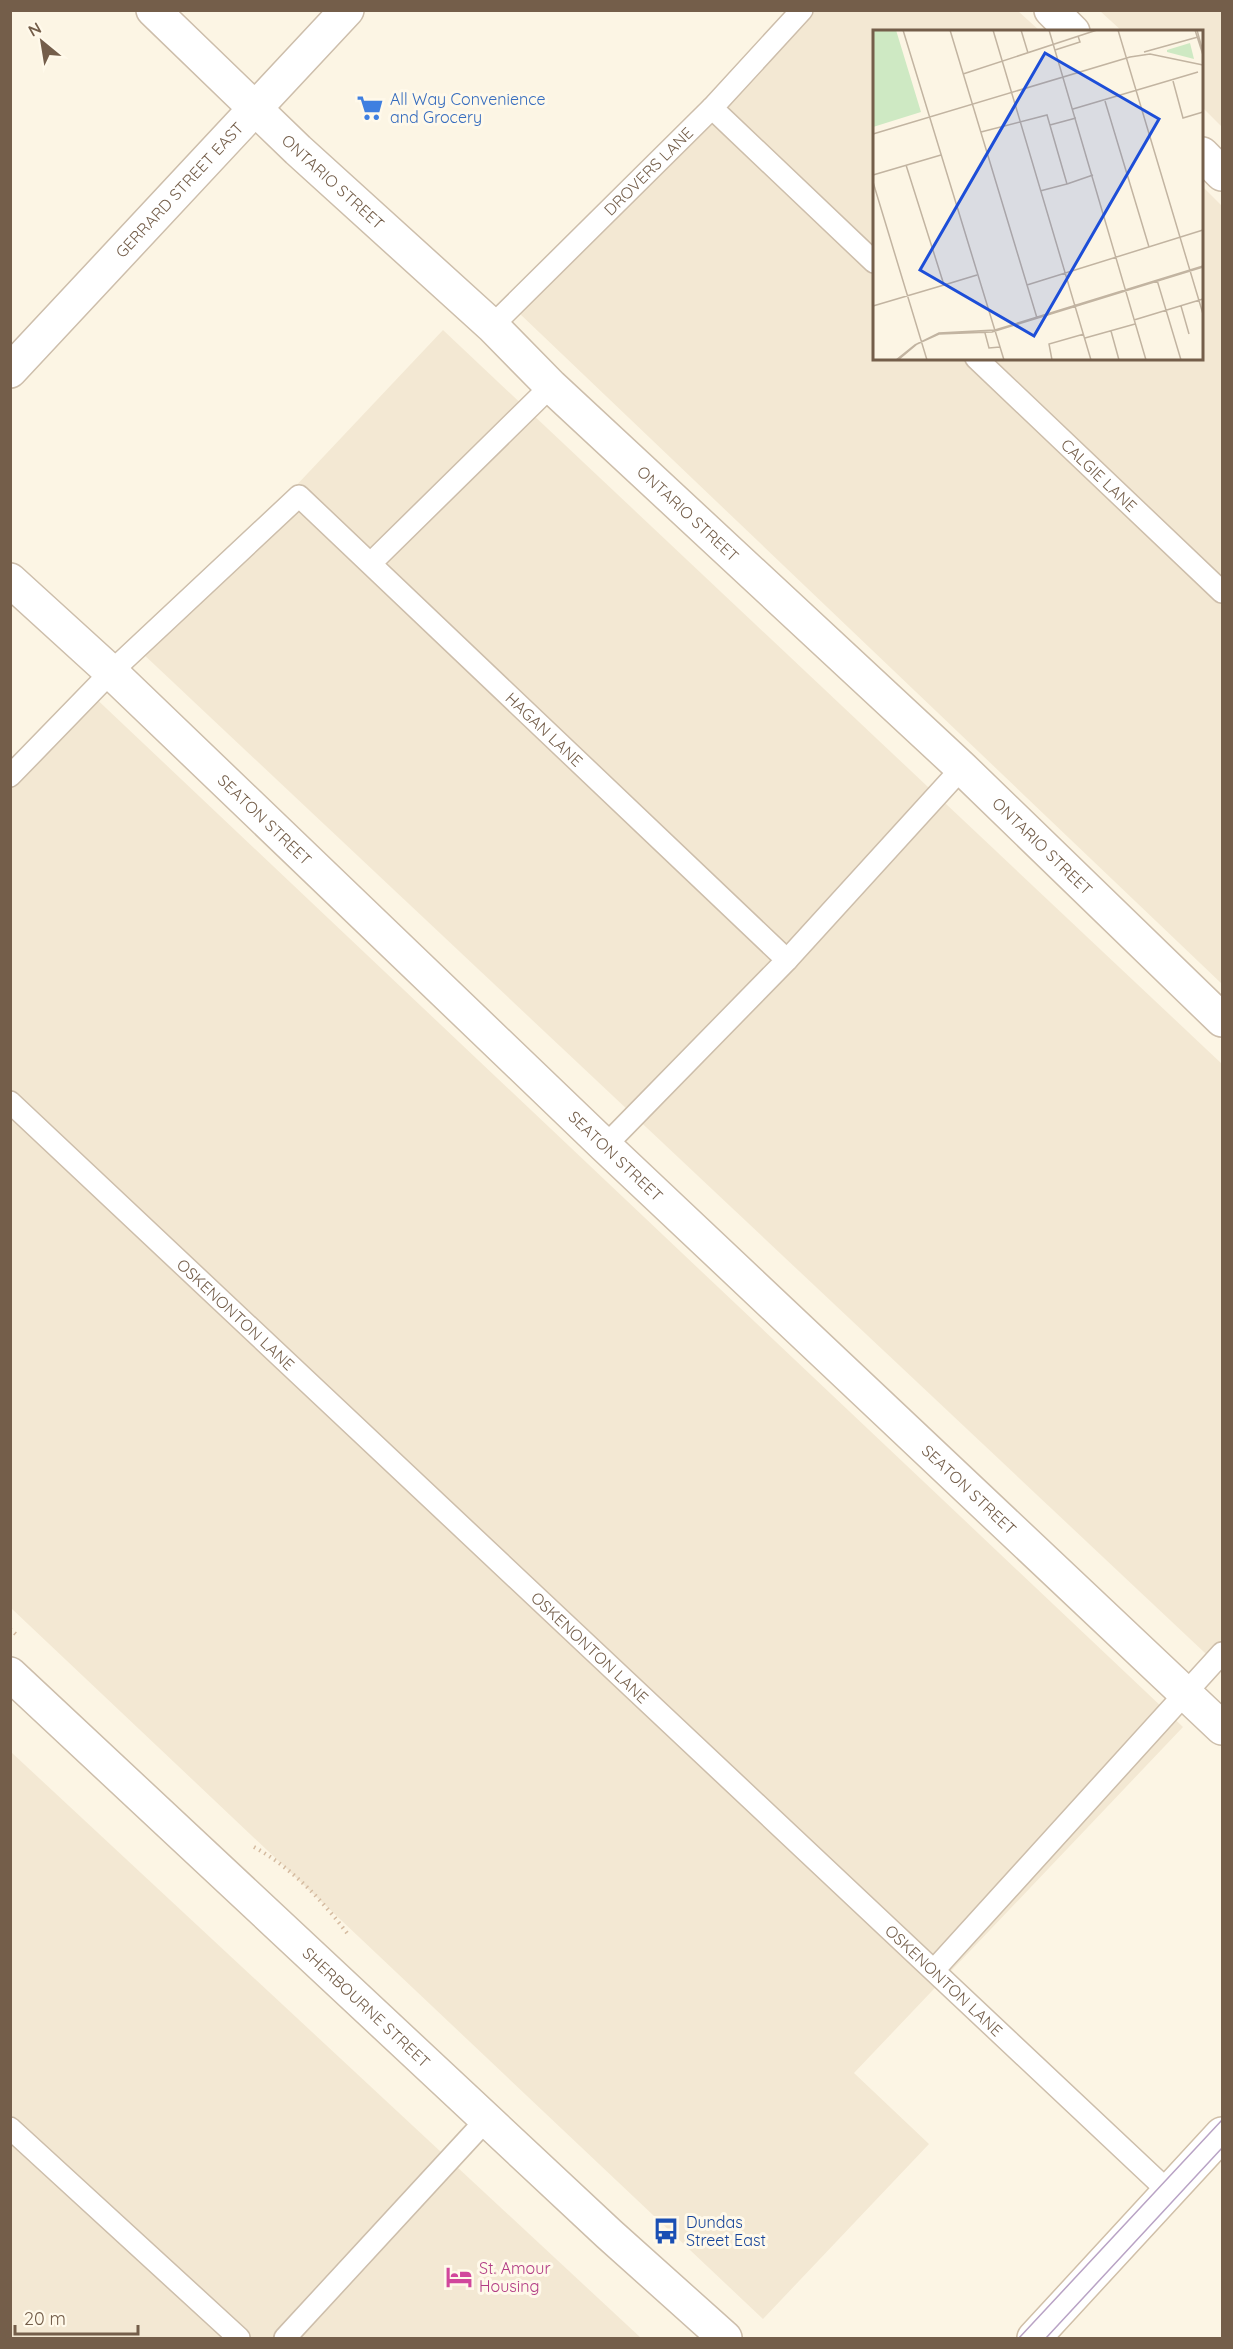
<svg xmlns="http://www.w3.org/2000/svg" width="1233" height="2349" font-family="Quicksand,sans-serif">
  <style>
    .residential { fill: #f3e8d3 }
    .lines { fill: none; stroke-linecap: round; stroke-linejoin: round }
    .service-casing { stroke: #cdbeab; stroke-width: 24 }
    .minor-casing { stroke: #cdbeab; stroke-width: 36 }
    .tertiary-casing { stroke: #cdbeab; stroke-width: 36 }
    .secondary-casing { stroke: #d0bfa8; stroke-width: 36 }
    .path { stroke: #d5bba0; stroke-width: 4; stroke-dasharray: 1.5 4.5; stroke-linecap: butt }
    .service { stroke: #fff; stroke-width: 21 }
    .minor { stroke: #fff; stroke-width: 33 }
    .tertiary { stroke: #fff; stroke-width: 33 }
    .secondary { stroke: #fff; stroke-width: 33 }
    .tram { stroke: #b9a3c5; stroke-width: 1.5 }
    .labels { text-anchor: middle; stroke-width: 6; stroke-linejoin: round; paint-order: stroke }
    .shop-label { font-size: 16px; fill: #366cbe; stroke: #fff9ea; text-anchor: start }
    .street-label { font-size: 16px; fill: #745e4a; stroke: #fff9ea }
    .transit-label { font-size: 16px; fill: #164399; stroke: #fff9ea; text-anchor: start }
    .hotel-label { font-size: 16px; fill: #b23c85; stroke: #fff9ea; text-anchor: start }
    .inset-road { fill: none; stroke: #c2b4a1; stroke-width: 1.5 }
    .view { fill: #1d4ed8; fill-opacity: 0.15; stroke: #1d4ed8; stroke-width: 3 }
    .inset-edge { fill: none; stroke: #745e4a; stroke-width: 3 }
  </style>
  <rect width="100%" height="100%" fill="#fcf5e4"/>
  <!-- residential -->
  <g class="residential">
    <path d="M809 11H1018L1040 31 874 32V358H1202V186L1222 206V984L519 313Z"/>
    <path d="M1100 11H1222V127L1202 107V32L1122 31Z"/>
    <path d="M443 330 1222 1064V1669L140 651Z"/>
    <path d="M88 691 1183 1727 854 2073 929 2144 763 2319 11 1608 10 773Z"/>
    <path d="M11 1752 641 2338H11Z"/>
  </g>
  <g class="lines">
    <!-- service casing -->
    <g class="service-casing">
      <g id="service">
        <path d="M712 108 874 262"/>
        <path id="s1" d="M492 326 712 108 802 10"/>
        <path id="s2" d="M976 358 1222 592"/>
        <path d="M371 563 551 386"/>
        <path id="s3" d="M10 776 111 672 299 496 787 960 605 1146"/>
        <path d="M787 960 962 768"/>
        <path id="s4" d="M10 1102 1169 2192"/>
        <path d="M935 1969 1222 1653"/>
        <path d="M10 2128 239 2338"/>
        <path d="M285 2338 487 2119"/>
      </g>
    </g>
    <!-- minor casing -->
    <g class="minor-casing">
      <g id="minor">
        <path id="s5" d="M153 10 298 150 492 326 551 386 962 768 1222 1020"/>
        <path d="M1051 10 1073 32"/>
        <path d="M1202 154 1222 174"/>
        <path id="s6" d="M10 580 111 672 605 1146 1222 1728"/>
      </g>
    </g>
    <!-- tertiary casing -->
    <g class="tertiary-casing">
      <g id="tertiary">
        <path id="s7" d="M10 371 347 10"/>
        <path id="s8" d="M10 1674 609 2234 725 2338"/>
      </g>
    </g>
    <!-- secondary casing -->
    <g class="secondary-casing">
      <path id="secondary" d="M1034 2338 1222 2134"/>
    </g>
    <!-- path -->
    <g class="path">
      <path d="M10 1629 19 1637"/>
      <path d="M254 1847C292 1868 321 1899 347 1933"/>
    </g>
    <!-- service -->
    <use href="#service" class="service"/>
    <!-- minor -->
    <use href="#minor" class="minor"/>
    <!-- tertiary -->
    <use href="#tertiary" class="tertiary"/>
    <!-- secondary -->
    <use href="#secondary" class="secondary"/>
    <!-- tram -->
    <g class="tram">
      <path d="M1019 2338 1222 2120"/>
      <path d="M1046 2338 1222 2148"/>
    </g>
  </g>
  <!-- icons -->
  <defs>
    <g id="supermarket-bare" transform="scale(2.07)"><path d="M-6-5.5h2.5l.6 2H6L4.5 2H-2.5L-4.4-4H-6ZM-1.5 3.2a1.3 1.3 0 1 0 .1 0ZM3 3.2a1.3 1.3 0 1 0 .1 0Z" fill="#3f7fe0" stroke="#fff9ea" stroke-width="2.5" paint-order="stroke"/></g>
    <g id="bus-bare" transform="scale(2.07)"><path d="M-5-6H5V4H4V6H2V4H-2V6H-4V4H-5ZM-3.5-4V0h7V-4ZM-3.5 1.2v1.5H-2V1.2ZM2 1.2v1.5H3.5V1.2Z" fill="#1a4fb4" stroke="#fff9ea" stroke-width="2.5" paint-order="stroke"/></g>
    <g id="hotel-bare" transform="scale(2.07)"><path d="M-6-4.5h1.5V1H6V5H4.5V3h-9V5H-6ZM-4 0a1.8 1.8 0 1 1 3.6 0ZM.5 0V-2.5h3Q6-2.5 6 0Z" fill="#d1479c" stroke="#fff9ea" stroke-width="2.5" paint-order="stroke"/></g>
  </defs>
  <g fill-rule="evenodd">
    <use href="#supermarket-bare" x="370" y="108"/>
    <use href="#bus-bare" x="666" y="2231"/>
    <use href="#hotel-bare" x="459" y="2277"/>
  </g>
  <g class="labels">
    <!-- shop labels -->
    <g class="shop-label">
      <text x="390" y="105">All Way Convenience<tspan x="390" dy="18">and Grocery</tspan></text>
    </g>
    <!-- street labels -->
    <g class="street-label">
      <text dy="6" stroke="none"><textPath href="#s1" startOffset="220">DROVERS LANE</textPath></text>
      <text dy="6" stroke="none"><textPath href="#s5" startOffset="249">ONTARIO STREET</textPath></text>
      <text dy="6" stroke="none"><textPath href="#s7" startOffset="248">GERRARD STREET EAST</textPath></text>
      <text dy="6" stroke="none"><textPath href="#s2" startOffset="170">CALGIE LANE</textPath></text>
      <text dy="6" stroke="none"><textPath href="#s5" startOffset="735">ONTARIO STREET</textPath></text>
      <text dy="6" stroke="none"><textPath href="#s3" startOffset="741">HAGAN LANE</textPath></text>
      <text dy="6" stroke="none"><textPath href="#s6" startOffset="350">SEATON STREET</textPath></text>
      <text dy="6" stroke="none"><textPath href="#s5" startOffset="1221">ONTARIO STREET</textPath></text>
      <text dy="6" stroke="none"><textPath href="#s6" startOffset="836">SEATON STREET</textPath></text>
      <text dy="6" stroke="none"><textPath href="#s4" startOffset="310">OSKENONTON LANE</textPath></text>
      <text dy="6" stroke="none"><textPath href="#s6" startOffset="1322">SEATON STREET</textPath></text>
      <text dy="6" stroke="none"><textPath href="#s4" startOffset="796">OSKENONTON LANE</textPath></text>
      <text dy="6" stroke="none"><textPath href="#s4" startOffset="1282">OSKENONTON LANE</textPath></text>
      <text dy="6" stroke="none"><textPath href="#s8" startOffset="488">SHERBOURNE STREET</textPath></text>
    </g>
    <!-- transit labels -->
    <g class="transit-label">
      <text x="686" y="2228">Dundas<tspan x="686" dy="18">Street East</tspan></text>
    </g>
    <!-- hotel labels -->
    <g class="hotel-label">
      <text x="479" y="2274">St. Amour<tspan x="479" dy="18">Housing</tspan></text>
    </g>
  </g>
  <!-- overview -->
  <g transform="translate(873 30)">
    <rect width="330" height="330" fill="#fcf5e4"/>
    <path d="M0 0H23L48 82 0 97ZM317 13 321 29 294 22V20Z" fill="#cee9c3"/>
    <path class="inset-road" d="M30 0 131 330M77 0 164 288M120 0 218 330M148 0 155 23M176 0 273 330M245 0 330 284M322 0 330 25M324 0 330 22M182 20 207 12 205 6M271 22 325 7M90 44 224 0M300 51 310 88 330 82M232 71 276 217M200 79 325 42M177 95 203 88M108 102 174 85 194 154 167 161M0 104 257 27 277 24 330 35M33 135 71 255 104 245M0 145 68 125M0 152 54 330M194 154 220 145M284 250 308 330M154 255 330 200M0 276 71 255M308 276 316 304M261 290 330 269M238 301 246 330M112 303 116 318 127 317M212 308 262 294M23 330 42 315 66 303 122 300 330 236M25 330 44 314 66 304 119 302 330 237M179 330 176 314 211 304"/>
    <path class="view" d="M172 23 286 89 161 306 47 240Z"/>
    <rect width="330" height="330" class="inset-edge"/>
  </g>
  <!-- border -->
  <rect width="1233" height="2349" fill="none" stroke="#745e4a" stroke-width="24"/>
  <!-- north arrow -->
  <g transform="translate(42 42) rotate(330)" stroke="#fff9ea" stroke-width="4.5" paint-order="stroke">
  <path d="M0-4.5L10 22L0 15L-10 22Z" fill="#745e4a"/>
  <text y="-9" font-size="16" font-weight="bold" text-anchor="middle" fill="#745e4a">N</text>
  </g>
  <!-- scale -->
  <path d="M15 2325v9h123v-9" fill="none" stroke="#745e4a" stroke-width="3"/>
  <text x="24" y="2325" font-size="18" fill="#745e4a" stroke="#fff9ea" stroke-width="4.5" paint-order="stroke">20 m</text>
</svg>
